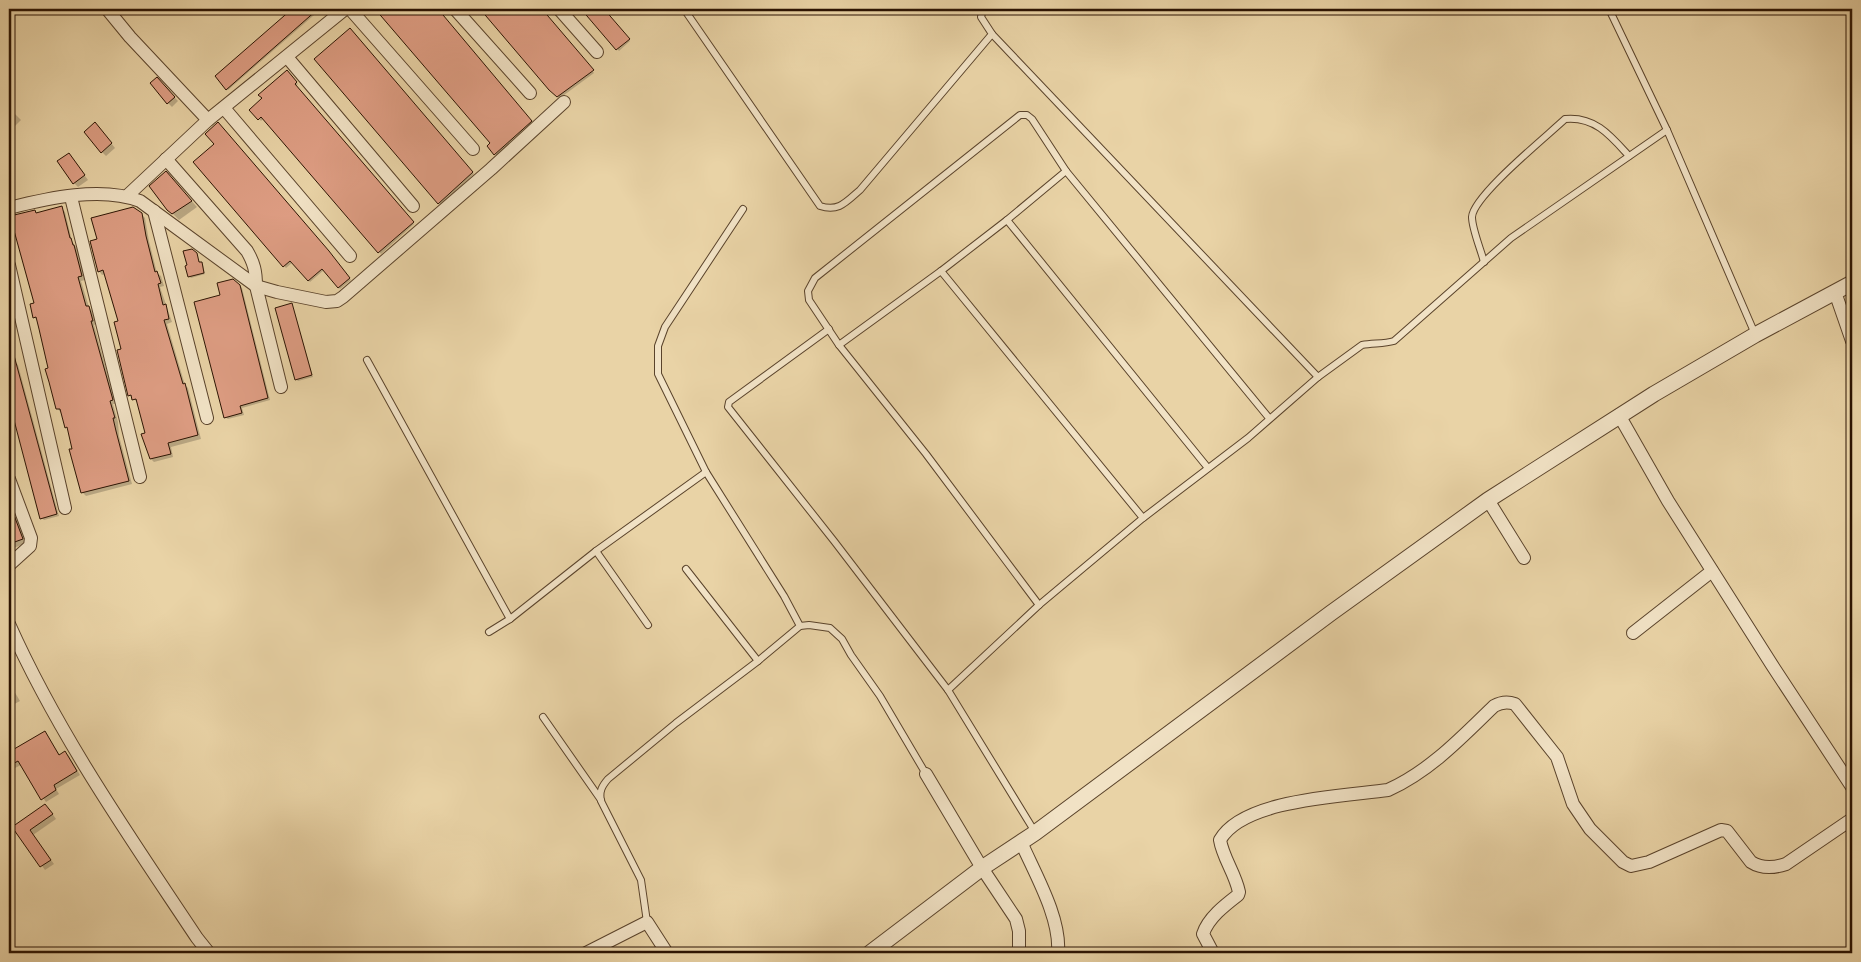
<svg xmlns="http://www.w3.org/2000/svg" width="1861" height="962" font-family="'IM FELL Double Pica',serif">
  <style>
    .shadow { fill: #0003 }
    .building { fill: #de9d83; stroke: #2b1302 }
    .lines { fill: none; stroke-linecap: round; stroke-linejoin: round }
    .service-casing { stroke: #5a432b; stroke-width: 8 }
    .minor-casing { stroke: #5a432b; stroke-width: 14 }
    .tertiary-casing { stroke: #5a432b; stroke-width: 17 }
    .service { stroke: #f1e2c5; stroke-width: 6 }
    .minor { stroke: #f1e2c5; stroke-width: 12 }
    .tertiary { stroke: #f1e2c5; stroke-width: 15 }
  </style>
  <rect width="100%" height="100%" fill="#e9d3a6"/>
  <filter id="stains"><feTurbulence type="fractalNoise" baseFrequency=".004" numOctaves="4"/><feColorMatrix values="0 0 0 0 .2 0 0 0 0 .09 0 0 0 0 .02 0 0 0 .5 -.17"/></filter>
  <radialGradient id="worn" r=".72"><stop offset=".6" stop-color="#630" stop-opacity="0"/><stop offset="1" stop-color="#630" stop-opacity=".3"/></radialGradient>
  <!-- shadow -->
  <g class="shadow">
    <path d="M294 9H321L228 90 216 76Z"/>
    <path d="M377 9H436L532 123 497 156 489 147 492 144Z"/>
    <path d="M482 9H541L594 73 560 98 550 90Z"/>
    <path d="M583 9H603L630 41 619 51Z"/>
    <path d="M350 29 474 174 441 205 316 59Z"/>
    <path d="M287 72 298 84 296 86 414 224 381 254 264 118 261 121 251 110 263 99Z"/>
    <path d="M157 79 178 101 172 107 168 103Z"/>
    <path d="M10 109 21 120 9 132V111Z"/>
    <path d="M99 128 115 148 106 156 102 152Z"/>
    <path d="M69 154 88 180 78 187 74 183Z"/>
    <path d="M195 162 330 254 351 280 340 289 324 270 310 282 293 262 286 268Z"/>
    <path d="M172 179 197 207 179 220 165 206Z"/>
    <path d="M61 208 65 212 72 241 78 250 85 280 81 281 89 307 92 311 96 324 94 325 116 404H113L118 422 119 436 132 484 86 496 82 492 68 429 61 413 58 409 38 321 34 317 36 304 35 212 37 214Z"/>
    <path d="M141 214 145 218 149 241 157 273 161 276 164 286 160 287 172 322 167 324 185 385 188 388 201 439 171 447 173 457 154 462 151 459 147 434 138 403 130 395 120 322 106 274 102 275 99 271 98 240Z"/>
    <path d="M196 254 200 263 203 265 205 274 191 278 189 276V266Z"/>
    <path d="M240 286 242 288 270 400 242 408 244 415 228 419 225 417 222 295Z"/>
    <path d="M292 305 313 377 298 381 296 379Z"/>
    <path d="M16 363 18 365 59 516 44 520 42 518 9 397V365Z"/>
    <path d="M12 513 16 517 26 543 9 550V515Z"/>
    <path d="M11 686 20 701 9 707V687Z"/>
    <path d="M44 732 60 755 65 752 69 756 80 775 56 789 59 794 46 802 21 765 15 768 9 759V754Z"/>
    <path d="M49 809 56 819 33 835 54 864 45 870 14 827Z"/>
  </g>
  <!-- building -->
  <g class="building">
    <path d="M292 9H318L226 90 215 76Z"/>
    <path d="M375 9H438L532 121 494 155 487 146 490 143Z"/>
    <path d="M480 9H542L594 70 557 97 549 90Z"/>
    <path d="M581 9H604L630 39 616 50Z"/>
    <path d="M350 28 473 172 438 204 314 59Z"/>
    <path d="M287 70 297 82 295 84 414 222 378 253 261 117 258 120 249 110 262 98 258 95Z"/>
    <path d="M157 77 175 97 167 104 150 83Z"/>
    <path d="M95 122 112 143 101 153 84 132Z"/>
    <path d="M218 122 329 251 350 278 338 288 322 269 308 281 290 261 283 267 193 162 214 144 205 134Z"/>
    <path d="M69 153 85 175 73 184 57 161Z"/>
    <path d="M166 171 192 201 172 214 167 210 149 186Z"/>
    <path d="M62 206 70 238H71L73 245H74L82 276 78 277 86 306H89L93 321H91L113 400 110 401 115 418H113L116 431 129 481 81 493 69 449H72L67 427 65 428 60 409H56L49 382 45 369 48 368 39 329 36 317 33 318 30 304 34 303 10 216 35 210 36 213Z"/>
    <path d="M133 207 142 213 146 236 155 272 157 271 161 283 158 284 163 305 166 304 169 319 164 320 183 384 185 383 198 435 168 443 171 454 150 459 141 434 145 433 136 399 132 400 131 395 128 396 117 350 121 349 114 322 118 321 103 270 98 272 90 241 97 239 91 218Z"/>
    <path d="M192 249 197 253 199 262H202L204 273 188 277 185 266 187 265 183 251Z"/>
    <path d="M233 279 240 285 268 398 240 406 242 413 224 418 194 302 220 295 217 283Z"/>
    <path d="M292 303 312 375 295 380 275 308Z"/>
    <path d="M12 348 57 514 40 519 9 401V349Z"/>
    <path d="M9 502 23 539 9 544Z"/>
    <path d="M45 731 59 755 65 751 77 771 54 785 56 790 41 800 18 761 9 766V752Z"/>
    <path d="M45 804 53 814 30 830 51 860 40 867 12 827Z"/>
  </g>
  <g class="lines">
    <!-- service casing -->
    <g class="service-casing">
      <g id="service">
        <path d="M684 9 820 206C839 212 846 202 860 190L992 34 981 17 983 9"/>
        <path d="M1609 9 1667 130"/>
        <path d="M992 34 1318 377"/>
        <path d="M743 209 665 327 658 346V374L706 472 784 596 800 626"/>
        <path d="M1007 220 1066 171 1269 418"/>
        <path d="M1484 262C1481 250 1472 229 1472 217 1473 196 1547 136 1565 119 1595 116 1611 136 1629 156"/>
        <path d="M941 271 1007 220 1208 468"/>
        <path d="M829 329 729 402 728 407 834 541 948 690 1035 832"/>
        <path d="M839 345 941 271 1143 518"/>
        <path d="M367 360 510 619"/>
        <path d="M596 551 648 625"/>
        <path d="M686 569 758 661"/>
        <path d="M1039 605 926 454 839 345 809 300 808 291 815 278 1020 115H1027L1032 119 1066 171"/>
        <path d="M489 632 510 619 596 551 706 472"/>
        <path d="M948 690 1039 605 1143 518 1248 438 1318 377 1362 345C1373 343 1384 344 1394 341L1511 238 1667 130 1755 334"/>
        <path d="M543 717 601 800"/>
        <path d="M647 922 641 880 601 801C599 791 602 786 608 779L676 723 758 661 800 626 809 625 830 628 842 639 851 655 880 696 926 774"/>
      </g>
    </g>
    <!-- minor casing -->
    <g class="minor-casing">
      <g id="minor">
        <path d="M107 9 130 37 208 120"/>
        <path d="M350 9 473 149"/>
        <path d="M455 9 530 93"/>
        <path d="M559 9 597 52"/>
        <path d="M287 57 413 206"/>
        <path d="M224 108 350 256"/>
        <path d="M166 159 247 251C254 263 256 271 256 286L281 387"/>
        <path d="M127 196 208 120 345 9"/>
        <path d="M71 197 140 477"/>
        <path d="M9 208C48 198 102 186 140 201L256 286 277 292 326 302 337 301 343 297 491 169 564 102"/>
        <path d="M154 211 207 418"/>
        <path d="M9 265 65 508"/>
        <path d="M1835 292 1852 341"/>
        <path d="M1619 415 1668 501 1772 665 1852 787"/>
        <path d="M9 479 31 538 30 546 9 565"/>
        <path d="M1488 500 1524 558"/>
        <path d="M9 624C59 736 130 837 197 938L209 953"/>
        <path d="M1633 633 1712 571"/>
        <path d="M926 774 982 868 1016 919 1019 931V953"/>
        <path d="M1021 842C1035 874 1061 918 1058 953"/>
        <path d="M586 953 647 922 667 953"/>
        <path d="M1213 953 1203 934C1208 918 1225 905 1238 895L1239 892C1235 873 1223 858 1220 840 1243 799 1345 796 1388 790 1430 771 1461 738 1494 706 1501 702 1507 701 1515 704L1557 757 1573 804 1590 829 1623 862 1631 866 1649 862 1721 830 1727 831 1751 862C1762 869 1774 868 1786 864L1852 819"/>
      </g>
    </g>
    <!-- tertiary casing -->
    <g class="tertiary-casing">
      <path id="tertiary" d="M870 953 982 868 1035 833 1331 613 1488 500 1654 394 1755 335 1852 283"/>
    </g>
    <!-- service -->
    <use href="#service" class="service"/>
    <!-- minor -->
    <use href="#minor" class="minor"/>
    <!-- tertiary -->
    <use href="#tertiary" class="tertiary"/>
  </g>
  <!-- margin -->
  <rect width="1861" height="962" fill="none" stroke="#e9d3a6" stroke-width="30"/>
  <rect x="10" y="10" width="1841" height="942" fill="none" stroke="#2b1302" stroke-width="2.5"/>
  <rect x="15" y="15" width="1831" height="932" fill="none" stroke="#2b1302"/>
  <rect width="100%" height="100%" filter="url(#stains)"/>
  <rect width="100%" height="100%" fill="url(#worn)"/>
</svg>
